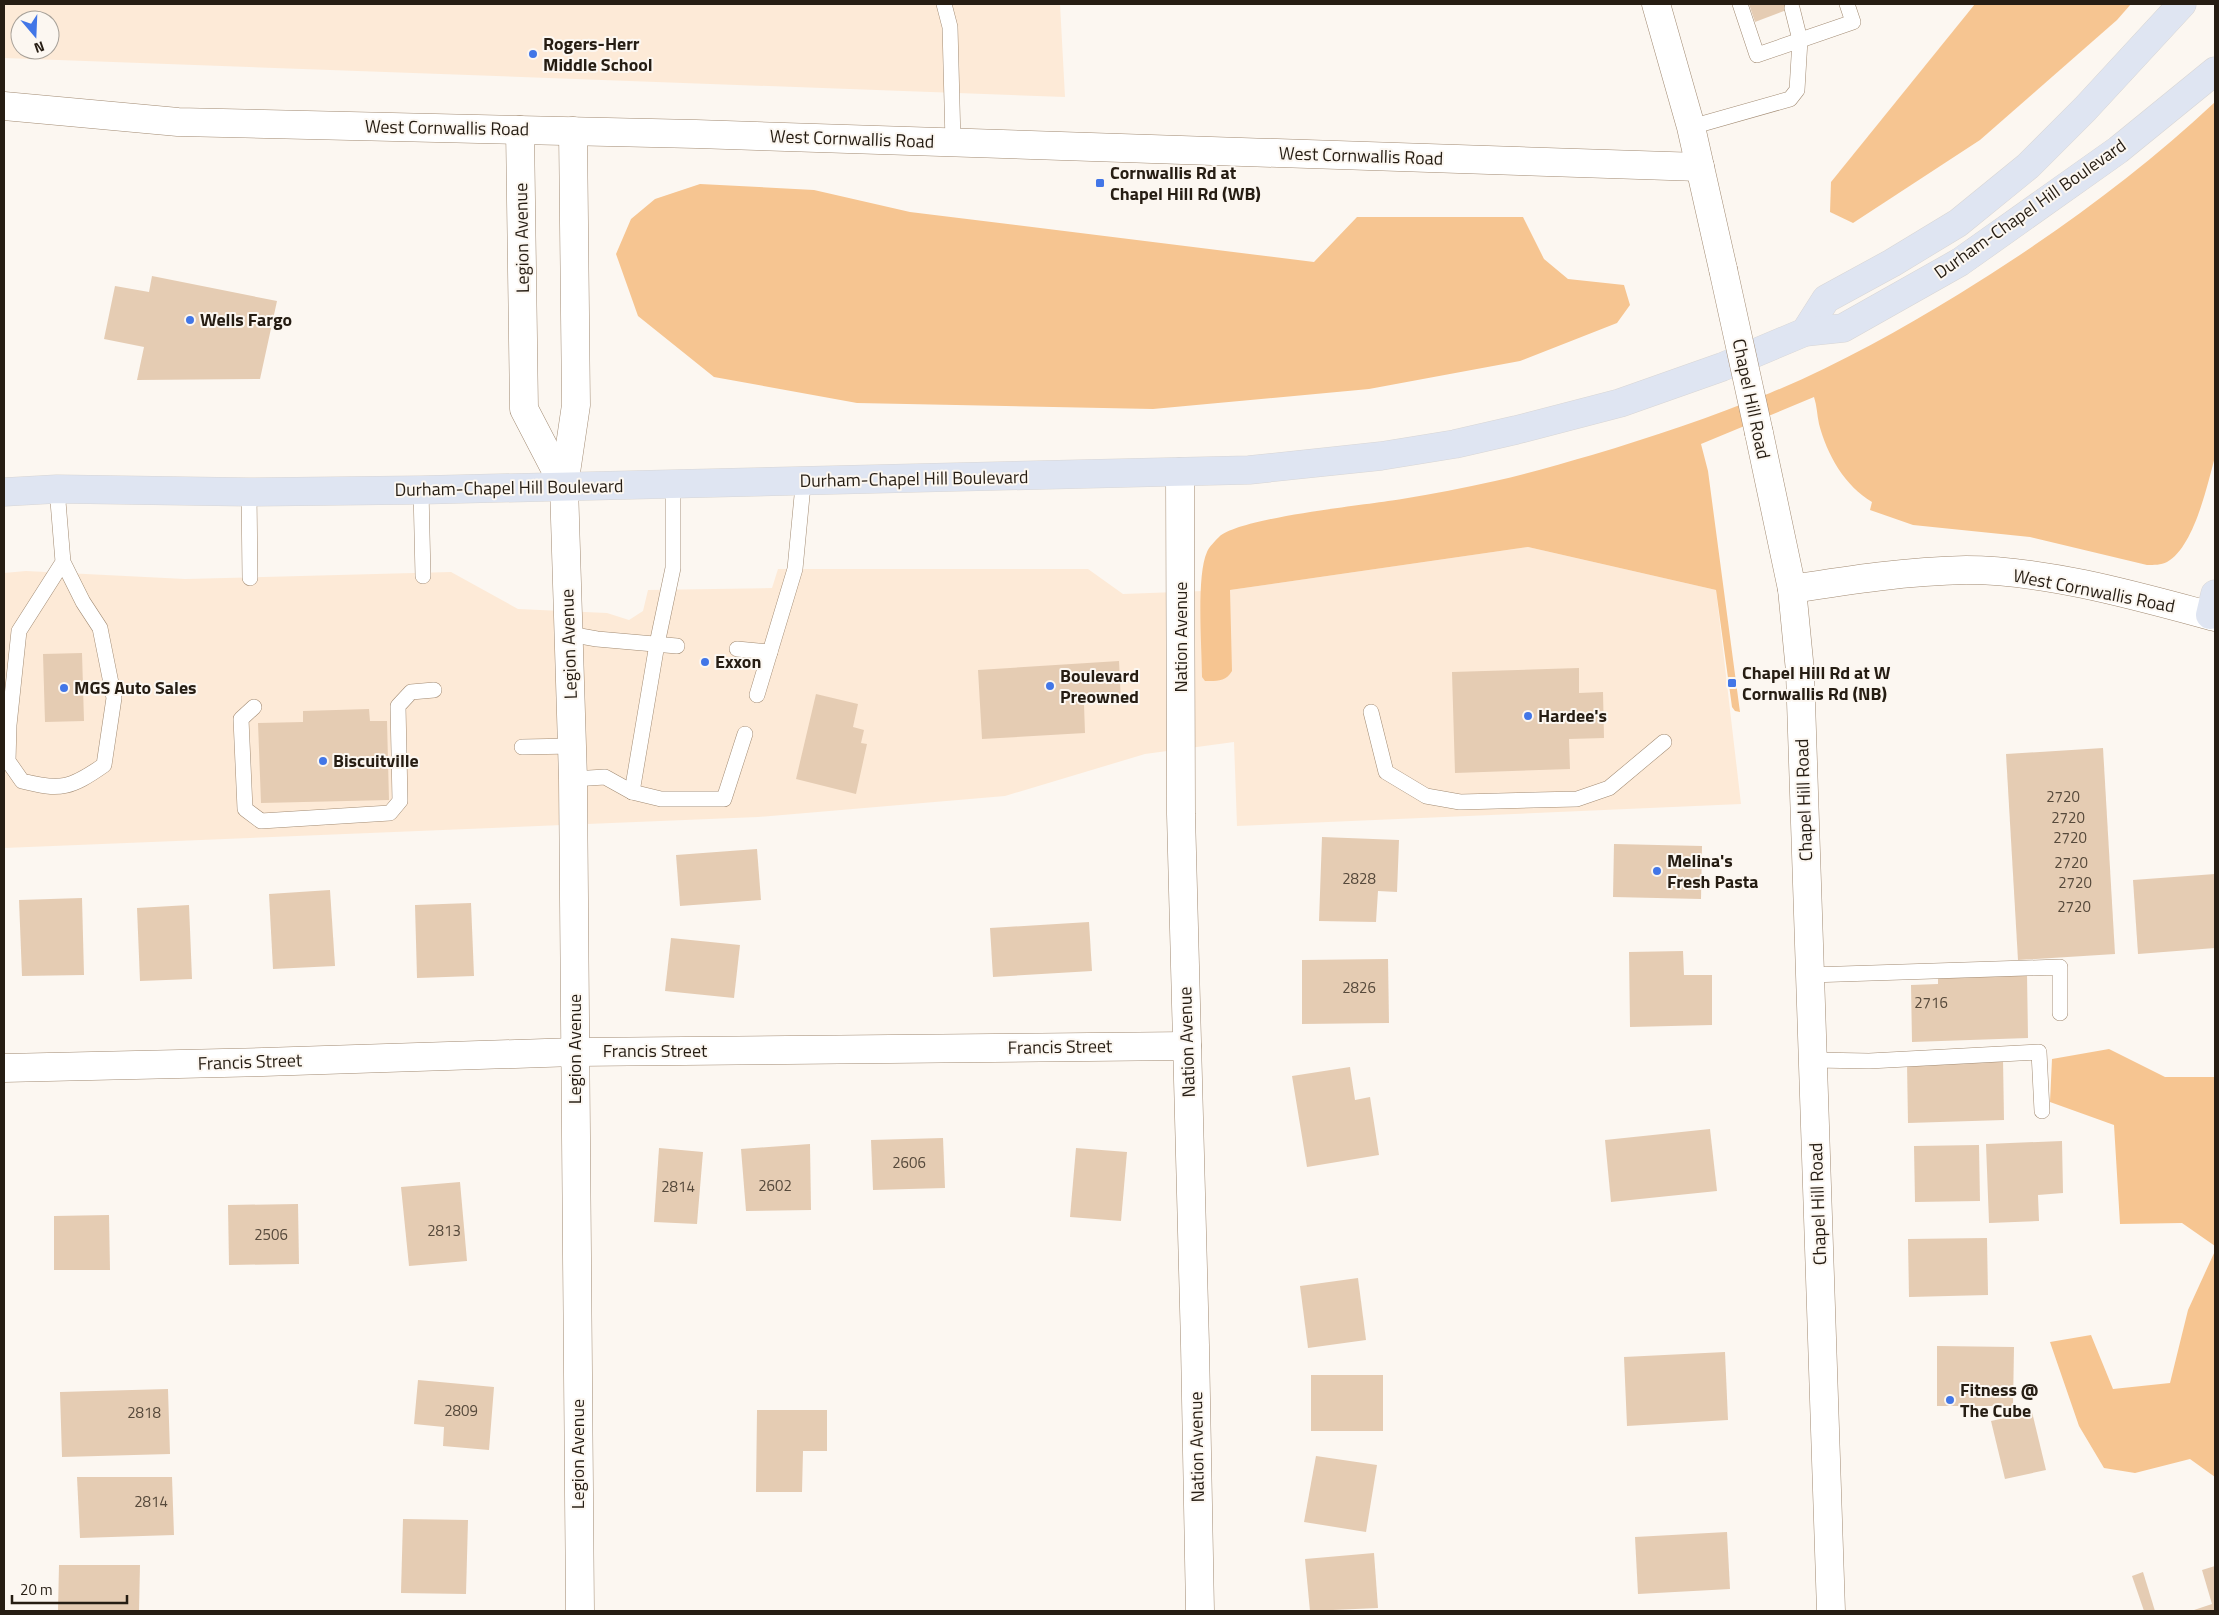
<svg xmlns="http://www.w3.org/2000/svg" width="2219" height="1615" font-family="'Titillium Web',sans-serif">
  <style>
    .built { fill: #fdead7; fill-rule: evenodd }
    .green { fill: #f6c591 }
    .building { fill: #e5ccb3 }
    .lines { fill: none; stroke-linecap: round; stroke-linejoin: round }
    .service-casing { stroke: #a28b73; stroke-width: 16 }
    .minor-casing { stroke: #a28b73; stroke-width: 29 }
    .tertiary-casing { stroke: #a28b73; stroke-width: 29 }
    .primary-casing { stroke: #d8d6d5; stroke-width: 29 }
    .service { stroke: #fff; stroke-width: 15 }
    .minor { stroke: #fff; stroke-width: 28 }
    .tertiary { stroke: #fff; stroke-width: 28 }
    .primary { stroke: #dfe5f2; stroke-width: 28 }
    .tertiary-bridge-casing { stroke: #a28b73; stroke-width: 29; stroke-linecap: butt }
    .tertiary-bridge { stroke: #fff; stroke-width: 28 }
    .poi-dot { fill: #4276e7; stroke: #fcf7f1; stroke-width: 2 }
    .labels { text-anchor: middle; stroke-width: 4; stroke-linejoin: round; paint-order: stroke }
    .number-label { font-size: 15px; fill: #56493b }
    .poi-label { font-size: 18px; font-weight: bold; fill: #261d13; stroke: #fcf7f1; text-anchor: start }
    .street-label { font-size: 18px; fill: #261d13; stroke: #fcf7f1 }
  </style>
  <rect width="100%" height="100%" fill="#fcf7f1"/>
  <!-- built -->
  <g class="built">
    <path d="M4 4H1060L1065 97 4 58ZM20 20H50V50H20Z"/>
    <path d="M1528 547 1716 590 1741 804 1237 826 1234 742 1145 754 1005 796 758 817 4 848V573L26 571 185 579 451 572 518 609 607 613 629 620 643 611 648 590 772 588 778 569H1088L1123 594 1230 590Z"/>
  </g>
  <!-- green -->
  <g class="green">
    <path d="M1975 4H2131L2117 20 1980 140 1853 223 1830 212 1831 182Z"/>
    <path d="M2215 102V457C2207 486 2194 547 2167 562 2161 565 2154 565 2147 565L2030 537 1913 525 1870 510 1872 502C1845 486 1827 455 1819 424 1817 415 1817 406 1814 397L1701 444 1708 471 1740 712 1735 711 1732 707 1716 590 1528 547 1230 590 1232 671C1226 682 1216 681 1205 681L1202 677C1202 648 1196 576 1207 552 1209 547 1215 541 1219 537 1241 517 1367 505 1402 499 1433 494 1464 488 1495 481 1527 474 1560 464 1592 455 1652 437 1712 417 1770 393 1836 366 1898 331 1959 294 2050 238 2137 175 2215 102Z"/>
    <path d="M700 184 814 190 910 212 1314 262 1357 217H1523L1544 259 1568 279 1624 285 1630 305 1617 323 1520 361 1369 389 1153 409 857 403 714 377 638 316 616 254 631 219 655 199Z"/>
    <path d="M2109 1049 2165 1077H2215V1246L2182 1223 2120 1224 2114 1125 2050 1102 2052 1059Z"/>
    <path d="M2215 1251V1477L2190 1459 2135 1473 2104 1468 2079 1426 2050 1342 2091 1335 2113 1389 2170 1383 2188 1310Z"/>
  </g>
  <!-- building -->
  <g class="building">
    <path d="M1749 4H1802L1755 22Z"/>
    <path d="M152 276 277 301 260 379 137 380 144 347 104 339 115 286 149 292Z"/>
    <path d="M82 653 84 721 45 722 43 654Z"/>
    <path d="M1119 661 1121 702 1084 704 1085 733 982 739 978 670Z"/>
    <path d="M1579 668V693L1603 692 1604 738 1569 739 1570 769 1455 773 1452 672Z"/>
    <path d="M816 694 858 704 853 727 864 730 861 743 867 744 856 794 796 779Z"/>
    <path d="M369 709 370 721H387L389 800 261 803 258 723 303 722V711Z"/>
    <path d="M2103 748 2115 954 2018 960 2006 754Z"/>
    <path d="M1322 837 1399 840 1397 892 1378 891 1376 922 1319 921Z"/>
    <path d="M1614 844 1702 846 1701 899 1613 897Z"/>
    <path d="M757 849 761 900 680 906 676 855Z"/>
    <path d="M2215 874V948L2138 954 2133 880Z"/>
    <path d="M330 890 335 966 273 969 269 894Z"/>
    <path d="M82 898 84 975 22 976 19 900Z"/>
    <path d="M471 903 474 976 417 978 415 905Z"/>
    <path d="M189 905 192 979 140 981 137 908Z"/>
    <path d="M1089 922 1092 971 993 977 990 928Z"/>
    <path d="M671 938 740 945 734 998 665 991Z"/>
    <path d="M1683 951 1684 975H1712V1025L1630 1027 1629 952Z"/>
    <path d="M1388 959 1389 1023 1302 1024V960Z"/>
    <path d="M2027 973 2028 1038 1912 1042 1911 985 1938 984V975Z"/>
    <path d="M2003 1059 2004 1120 1908 1123 1907 1063Z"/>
    <path d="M1350 1067 1355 1100 1370 1097 1379 1155 1307 1167 1292 1076Z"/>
    <path d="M1710 1129 1717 1191 1611 1202 1605 1140Z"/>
    <path d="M943 1138 945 1188 873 1190 871 1140Z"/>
    <path d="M2062 1141 2063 1193 2038 1195 2039 1221 1989 1223 1986 1144Z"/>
    <path d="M810 1144 811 1210 746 1211 741 1149Z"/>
    <path d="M1979 1145 1980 1201 1915 1202 1914 1146Z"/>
    <path d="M659 1148 703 1152 697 1224 654 1222Z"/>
    <path d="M1076 1148 1127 1152 1121 1221 1070 1217Z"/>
    <path d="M460 1182 467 1261 409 1266 401 1187Z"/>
    <path d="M298 1204 299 1264 229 1265 228 1205Z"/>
    <path d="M109 1215 110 1270H54V1216Z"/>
    <path d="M1987 1238 1988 1295 1909 1297 1908 1239Z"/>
    <path d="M1358 1278 1366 1340 1308 1348 1300 1286Z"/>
    <path d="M1937 1346 2014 1347 2013 1406H1937Z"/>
    <path d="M1725 1352 1728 1420 1627 1426 1624 1357Z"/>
    <rect x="1311" y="1375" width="72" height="56"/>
    <path d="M418 1380 494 1387 489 1450 443 1446 444 1427 414 1424Z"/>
    <path d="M168 1389 170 1454 62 1457 60 1392Z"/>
    <path d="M757 1410H827V1451H803L802 1492H756Z"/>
    <path d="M2032 1412 2046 1470 2005 1479 1991 1421Z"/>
    <path d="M1316 1456 1377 1465 1366 1532 1304 1522Z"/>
    <path d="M77 1477H172L174 1535 80 1538Z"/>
    <path d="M403 1519 468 1520 466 1594 401 1593Z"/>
    <path d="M1727 1532 1730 1589 1638 1594 1635 1537Z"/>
    <path d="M1374 1553 1378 1608 1310 1611 1305 1559Z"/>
    <path d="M59 1565H140L139 1611H58Z"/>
    <path d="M2215 1566V1611H2191L2212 1604 2202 1570Z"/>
    <path d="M2143 1572 2155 1611H2144L2132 1576Z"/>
  </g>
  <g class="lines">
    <!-- service casing -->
    <g class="service-casing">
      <g id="service">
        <path d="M944 4 950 27 953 142"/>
        <path d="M1740 4 1757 55 1853 22 1847 4"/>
        <path d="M1691 127 1790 99 1797 90 1800 40 1792 8"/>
        <path d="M57 489 63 562 83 602 100 628 114 698 104 765C71 788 61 791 22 781L8 761 9 725 19 631 63 562"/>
        <path d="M421 490 423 576"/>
        <path d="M249 492 250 578"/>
        <path d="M569 634 597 639 677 646"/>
        <path d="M737 649 770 652"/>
        <path d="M757 695 795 569 804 475"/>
        <path d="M254 707 241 719 245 809 261 821 390 813 400 801 398 706 411 692 434 690"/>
        <path d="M1371 712 1386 772 1426 796 1460 802 1577 799 1609 788 1664 742"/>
        <path d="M522 747 573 746"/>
        <path d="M573 779 605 777 632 792 661 799H724L745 734"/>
        <path d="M632 792 657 644 673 568V484"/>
        <path d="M1810 975 2060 967V1013"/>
        <path d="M1814 1060 1869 1061 2039 1052 2042 1111"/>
      </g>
    </g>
    <!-- minor casing -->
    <g class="minor-casing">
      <g id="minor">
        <path d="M1180 472 1181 814 1195 1345 1200 1611"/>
        <path d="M564 486 573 779 580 1611"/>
        <path d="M4 1068 263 1062 575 1052 1187 1046"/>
      </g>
    </g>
    <!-- tertiary casing -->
    <g class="tertiary-casing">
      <g id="tertiary">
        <path d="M1656 4 1691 127 1723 269"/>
        <path d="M4 106 178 122 696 134 1700 167"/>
        <path d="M520 130 524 409 564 486"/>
        <path d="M1759 433 1792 589 1800 671 1831 1611"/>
        <path d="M564 486 576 405 573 131"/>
        <path d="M1792 589C1850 580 1908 571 1966 570 2046 570 2137 596 2215 617"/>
      </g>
    </g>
    <!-- primary casing -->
    <g class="primary-casing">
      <g id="primary">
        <path d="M1805 332 1826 299 1892 263 1958 223 2028 166 2085 109 2182 4"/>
        <path d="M4 492 57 489 249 492 421 490 1249 470 1381 456 1455 444 1516 430 1620 403 1722 367 1805 332 1843 328 1960 262 2118 150 2215 71"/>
        <path d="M2210 615 2215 594"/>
      </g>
    </g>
    <!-- service -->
    <use href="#service" class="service"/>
    <!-- minor -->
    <use href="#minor" class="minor"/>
    <!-- tertiary -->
    <use href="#tertiary" class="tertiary"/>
    <!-- primary -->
    <use href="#primary" class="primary"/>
    <!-- tertiary-bridge casing -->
    <g class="tertiary-bridge-casing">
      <path id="tertiary-bridge" d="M1723 269 1759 433"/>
    </g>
    <!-- tertiary-bridge -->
    <use href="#tertiary-bridge" class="tertiary-bridge"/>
  </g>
  <!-- markers -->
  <g class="poi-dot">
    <circle cx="533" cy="54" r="5"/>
    <rect x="1095" y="178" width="10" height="10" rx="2.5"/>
    <circle cx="190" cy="320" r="5"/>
    <circle cx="705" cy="662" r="5"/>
    <rect x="1727" y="678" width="10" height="10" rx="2.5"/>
    <circle cx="1050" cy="686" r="5"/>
    <circle cx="64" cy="688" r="5"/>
    <circle cx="1528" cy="716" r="5"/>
    <circle cx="323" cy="761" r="5"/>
    <circle cx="1657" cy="871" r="5"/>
    <circle cx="1950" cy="1400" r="5"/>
  </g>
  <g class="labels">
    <!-- number labels -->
    <g class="number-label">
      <text x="2063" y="802">2720</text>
      <text x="2068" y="823">2720</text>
      <text x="2070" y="843">2720</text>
      <text x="2071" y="868">2720</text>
      <text x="1359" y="884">2828</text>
      <text x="2075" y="888">2720</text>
      <text x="2074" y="912">2720</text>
      <text x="1359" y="993">2826</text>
      <text x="1931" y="1008">2716</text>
      <text x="909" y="1168">2606</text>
      <text x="775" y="1191">2602</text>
      <text x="678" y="1192">2814</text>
      <text x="444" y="1236">2813</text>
      <text x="271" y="1240">2506</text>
      <text x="461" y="1416">2809</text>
      <text x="144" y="1418">2818</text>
      <text x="151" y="1507">2814</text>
    </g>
    <!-- poi labels -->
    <g class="poi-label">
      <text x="543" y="50">Rogers-Herr<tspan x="543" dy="21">Middle School</tspan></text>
      <text x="1110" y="179">Cornwallis Rd at<tspan x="1110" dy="21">Chapel Hill Rd (WB)</tspan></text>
      <text x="200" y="326">Wells Fargo</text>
      <text x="715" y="668">Exxon</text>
      <text x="1742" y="679">Chapel Hill Rd at W<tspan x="1742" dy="21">Cornwallis Rd (NB)</tspan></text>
      <text x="1060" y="682">Boulevard<tspan x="1060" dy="21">Preowned</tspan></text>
      <text x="74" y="694">MGS Auto Sales</text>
      <text x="1538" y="722">Hardee's</text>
      <text x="333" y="767">Biscuitville</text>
      <text x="1667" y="867">Melina's<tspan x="1667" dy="21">Fresh Pasta</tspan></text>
      <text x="1960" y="1396">Fitness @<tspan x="1960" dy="21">The Cube</tspan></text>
    </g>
    <!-- street labels -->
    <g class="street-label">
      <text transform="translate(447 128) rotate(1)" y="6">West Cornwallis Road</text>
      <text transform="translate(852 139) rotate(2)" y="6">West Cornwallis Road</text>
      <text transform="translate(1361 156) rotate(2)" y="6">West Cornwallis Road</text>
      <text transform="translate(2030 209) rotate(-35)" y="6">Durham-Chapel Hill Boulevard</text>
      <text transform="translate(522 238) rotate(-91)" y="6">Legion Avenue</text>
      <text transform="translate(1751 399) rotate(78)" y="6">Chapel Hill Road</text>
      <text transform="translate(914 479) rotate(-1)" y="6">Durham-Chapel Hill Boulevard</text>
      <text transform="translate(509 488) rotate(-1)" y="6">Durham-Chapel Hill Boulevard</text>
      <text transform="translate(2094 591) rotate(11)" y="6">West Cornwallis Road</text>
      <text transform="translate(1181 637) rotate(-90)" y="6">Nation Avenue</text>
      <text transform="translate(569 644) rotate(-92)" y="6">Legion Avenue</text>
      <text transform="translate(1804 800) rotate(-92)" y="6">Chapel Hill Road</text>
      <text transform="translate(1187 1042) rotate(-92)" y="6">Nation Avenue</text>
      <text transform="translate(1060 1047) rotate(-1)" y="6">Francis Street</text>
      <text transform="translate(575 1049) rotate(-90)" y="6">Legion Avenue</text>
      <text x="655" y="1057">Francis Street</text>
      <text transform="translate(250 1062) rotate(-2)" y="6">Francis Street</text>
      <text transform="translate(1818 1204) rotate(-92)" y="6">Chapel Hill Road</text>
      <text transform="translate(1197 1447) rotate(-91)" y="6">Nation Avenue</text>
      <text transform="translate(578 1454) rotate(-90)" y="6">Legion Avenue</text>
    </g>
  </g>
  <!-- border -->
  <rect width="2219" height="1615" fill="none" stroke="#261d13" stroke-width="10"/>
  <!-- north arrow -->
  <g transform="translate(35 35) rotate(161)"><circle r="24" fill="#fcf7f1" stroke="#a6a098"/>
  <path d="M0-4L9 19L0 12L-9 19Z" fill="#4276e7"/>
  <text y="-8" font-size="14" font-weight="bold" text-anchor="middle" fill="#261d13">N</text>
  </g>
  <!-- scale -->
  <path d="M12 1595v8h115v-8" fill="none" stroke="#261d13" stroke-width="2.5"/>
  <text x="20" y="1595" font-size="15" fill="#261d13" stroke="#fcf7f1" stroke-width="4" paint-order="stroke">20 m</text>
</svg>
